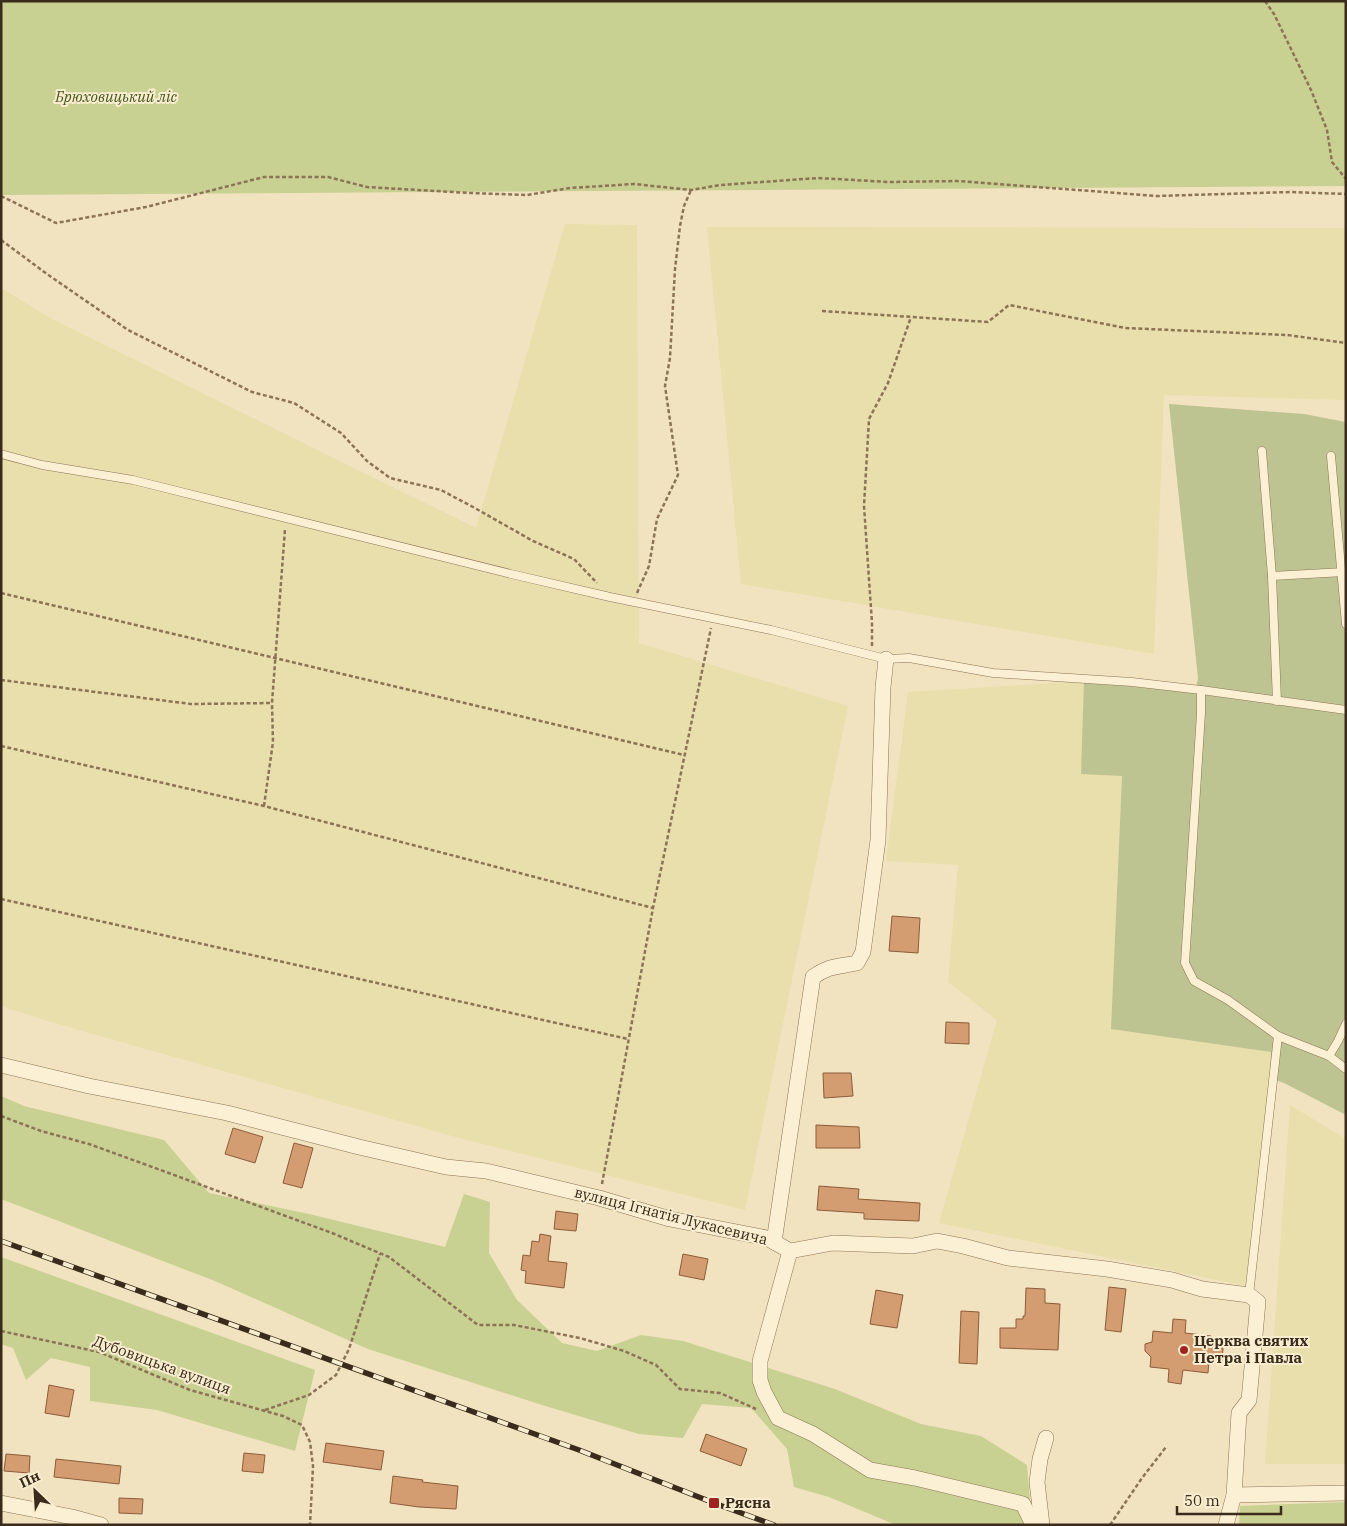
<svg xmlns="http://www.w3.org/2000/svg" width="1347" height="1526" font-family="'IBM Plex Serif',serif">
  <style>
    .farmland { fill: #e8dfac }
    .green { fill: #c8d092 }
    .cemetery { fill: #bdc492 }
    .building { fill: #d39c71; stroke: #8d5c3a }
    .lines { fill: none; stroke-linecap: round; stroke-linejoin: round }
    .lane-casing { stroke: #8c7356; stroke-width: 9 }
    .street-casing { stroke: #8c7356; stroke-width: 16 }
    .path { stroke: #8c7356; stroke-width: 2.5; stroke-dasharray: 4 2.5; stroke-linecap: butt }
    .lane { stroke: #fbf0d3; stroke-width: 8 }
    .street { stroke: #fbf0d3; stroke-width: 15 }
    .rail-casing { stroke: #3a2b1c; stroke-width: 5.5 }
    .rail { stroke: #f8edcf; stroke-width: 4; stroke-dasharray: 11; stroke-linecap: butt }
    .poi-dot { fill: #9f2321; stroke: #f8edcf; stroke-width: 2 }
    .labels { text-anchor: middle; stroke-width: 4; stroke-linejoin: round; paint-order: stroke }
    .park-label { font-size: 15px; font-style: italic; fill: #495820; stroke: #f8edcf }
    .street-label { font-size: 15px; fill: #3a2b1c; stroke: #f8edcf }
    .poi-label { font-size: 15px; font-weight: bold; fill: #3a2b1c; stroke: #f8edcf; text-anchor: start }
  </style>
  <rect width="100%" height="100%" fill="#f1e3bf"/>
  <!-- farmland -->
  <g class="farmland">
    <path d="M565 224 637 225 639 643 848 706 745 1210 459 1138 51 1022 1 1006V288L54 320 476 528Z"/>
    <path d="M707 227 1346 228V400L1164 395 1154 654 741 584Z"/>
    <path d="M1084 681 1122 775 1111 1029 1271 1052 1270 1078 1247 1286 939 1223 997 1020 948 982 958 865 886 861 908 692Z"/>
    <path d="M1290 1105 1346 1139V1464H1265Z"/>
  </g>
  <!-- green -->
  <g class="green">
    <path d="M1 1H1346V186L1 195Z"/>
    <path d="M1 1096 24 1106 164 1140 209 1193 309 1214 445 1247 464 1194 490 1202 489 1253 517 1300 562 1343 597 1351 641 1335 683 1341 835 1389 921 1424 981 1436 1027 1465 1032 1525H896L829 1497 794 1487 787 1449 751 1408 702 1404 683 1438 639 1434 542 1405 368 1349 215 1281 1 1199Z"/>
    <path d="M1 1257 315 1370 295 1451 157 1410 90 1401V1367L51 1358 26 1380 13 1348 1 1344Z"/>
    <path d="M1346 1502V1525H1239L1240 1506Z"/>
  </g>
  <!-- cemetery -->
  <path class="cemetery" d="M1169 404 1304 414 1346 422V1115L1284 1083 1270 1078 1271 1052 1111 1029 1122 776 1081 774 1084 681 1195 693 1198 678Z"/>
  <!-- building -->
  <g class="building">
    <path d="M892 916 920 918 918 953 889 951Z"/>
    <path d="M946 1022 969 1023V1044L945 1043Z"/>
    <path d="M823 1073H851L853 1096 824 1098Z"/>
    <path d="M816 1125 859 1127 860 1148H816Z"/>
    <path d="M233 1128 263 1137 255 1163 225 1154Z"/>
    <path d="M294 1143 313 1148 302 1188 283 1183Z"/>
    <path d="M819 1186 859 1189 858 1199 920 1203 919 1221 864 1219V1213L817 1210Z"/>
    <path d="M556 1211 578 1214 576 1231 554 1229Z"/>
    <path d="M540 1234 551 1236 548 1261 567 1263 564 1288 525 1283 526 1271 521 1270 523 1255 530 1256 532 1241 539 1242Z"/>
    <path d="M683 1254 708 1259 704 1280 679 1275Z"/>
    <path d="M1109 1287 1126 1289 1121 1332 1105 1330Z"/>
    <path d="M1026 1288 1045 1289V1303L1060 1304 1058 1350 1000 1348V1328H1016V1319H1023V1316H1025Z"/>
    <path d="M876 1290 903 1295 897 1328 870 1324Z"/>
    <path d="M961 1311 979 1312 977 1364 959 1363Z"/>
    <path d="M1173 1319 1186 1320 1185 1333 1211 1336 1210 1347 1223 1348 1222 1362 1209 1361 1208 1373 1183 1370 1181 1384 1168 1382 1169 1369 1150 1367 1151 1357 1145 1351V1344L1152 1342 1153 1331 1172 1333Z"/>
    <path d="M49 1385 74 1390 69 1417 45 1413Z"/>
    <path d="M706 1434 747 1449 741 1466 700 1451Z"/>
    <path d="M326 1443 384 1451 381 1470 323 1462Z"/>
    <path d="M244 1453 265 1455 263 1473 242 1471Z"/>
    <path d="M6 1454 30 1456 29 1473 4 1471Z"/>
    <path d="M56 1459 121 1466 119 1484 54 1477Z"/>
    <path d="M393 1476 423 1480 422 1482 458 1486 456 1509 419 1507 390 1503Z"/>
    <path d="M119 1498 143 1499 142 1514 119 1513Z"/>
  </g>
  <g class="lines">
    <!-- lane casing -->
    <g class="lane-casing">
      <g id="lane">
        <path d="M1262 451 1272 576 1277 701"/>
        <path d="M1 454 42 465 133 480 511 574 610 597 771 630 886 659 909 658 993 673 1132 682 1201 690V713L1185 963 1194 981 1228 1000 1278 1036 1329 1056 1338 1041 1346 1024"/>
        <path d="M1331 456 1346 624"/>
        <path d="M1272 576 1344 572"/>
        <path d="M1201 690 1346 710"/>
        <path d="M1329 1056 1346 1069"/>
        <path d="M1249 1295 1278 1036"/>
      </g>
    </g>
    <!-- street casing -->
    <g class="street-casing">
      <g id="street">
        <path d="M1 1065 89 1086 227 1113 359 1147 446 1167 486 1171 599 1198 670 1219 767 1238 790 1251 833 1243 913 1246 937 1241 963 1246 1008 1258 1107 1269 1172 1280 1202 1289 1249 1295 1258 1302 1249 1400 1239 1413 1234 1495 1226 1525"/>
        <path d="M774 1242 813 977C830 965 838 967 857 963L863 952 878 840 883 687 886 659"/>
        <path d="M790 1251 760 1361V1380L764 1392 778 1418 813 1434 870 1470 915 1478 1023 1504 1033 1525"/>
        <path d="M1234 1495 1346 1493"/>
        <path d="M1 1503 72 1517 101 1525"/>
        <path d="M1042 1525 1037 1482 1040 1459 1046 1438"/>
      </g>
    </g>
    <!-- path -->
    <g class="path">
      <path d="M1265 1 1274 14 1311 90 1327 130 1332 162 1346 179"/>
      <path d="M1 196 56 223 146 207 264 177H328L367 187 470 193 527 195 570 188 634 184 691 190 720 185 818 178 889 182 957 181 1157 196 1290 192 1346 194"/>
      <path d="M1 240 47 274 128 330 252 392 294 403 341 433 367 461 390 478 441 490 473 507 533 541 574 559 597 583"/>
      <path d="M822 311 988 322 1009 305 1125 328 1287 335 1346 343"/>
      <path d="M1 593 684 755"/>
      <path d="M637 593 649 566 657 519 678 475 665 386 670 358 675 269 680 226 684 206 691 190"/>
      <path d="M872 646V623L864 506 869 419 888 383 911 317"/>
      <path d="M1 680 191 704 272 703"/>
      <path d="M1 746 264 806 653 908"/>
      <path d="M264 806 273 742 272 703 285 529"/>
      <path d="M1 899 628 1039"/>
      <path d="M1 1116 41 1131 89 1144 166 1172 332 1233 389 1257 478 1325H514L580 1338 624 1351 656 1365 680 1389 720 1393 756 1409"/>
      <path d="M602 1184 653 908 711 628"/>
      <path d="M1 1331 99 1352 190 1390 283 1416 302 1425 310 1442 313 1466 310 1525"/>
      <path d="M265 1410 309 1395 336 1375 349 1349 380 1254"/>
      <path d="M1110 1525 1142 1478 1166 1447"/>
    </g>
    <!-- lane -->
    <use href="#lane" class="lane"/>
    <!-- street -->
    <use href="#street" class="street"/>
    <!-- rail casing -->
    <g class="rail-casing">
      <path id="rail" d="M1 1241 579 1450 714 1503 774 1525"/>
    </g>
    <!-- rail -->
    <use href="#rail" class="rail"/>
  </g>
  <!-- markers -->
  <g class="poi-dot">
    <circle cx="1184" cy="1350" r="5"/>
    <rect x="708" y="1497" width="12" height="12" rx="2.5"/>
  </g>
  <g class="labels">
    <!-- park labels -->
    <g class="park-label">
      <text x="116" y="102">Брюховицький ліс</text>
    </g>
    <!-- street labels -->
    <g class="street-label">
      <text transform="translate(671 1216) rotate(14)" y="5">вулиця Ігнатія Лукасевича</text>
      <text transform="translate(162 1365) rotate(20)" y="5">Дубовицька вулиця</text>
    </g>
    <!-- poi labels -->
    <g class="poi-label">
      <text x="1194" y="1346">Церква святих<tspan x="1194" dy="17">Петра і Павла</tspan></text>
      <text x="725" y="1508">Рясна</text>
    </g>
  </g>
  <!-- border -->
  <rect width="1347" height="1526" fill="none" stroke="#3a2b1c" stroke-width="5"/>
  <!-- north arrow -->
  <g transform="translate(35 1491) rotate(335)" stroke="#f8edcf" stroke-width="4" paint-order="stroke">
  <path d="M0-4L9 19L0 12L-9 19Z" fill="#3a2b1c"/>
  <text y="-8" font-size="14" font-weight="bold" text-anchor="middle" fill="#3a2b1c">Пн</text>
  </g>
  <!-- scale -->
  <path d="M1177 1506v8h104v-8" fill="none" stroke="#3a2b1c" stroke-width="2.5"/>
  <text x="1184" y="1506" font-size="15" fill="#3a2b1c" stroke="#f8edcf" stroke-width="4" paint-order="stroke">50 m</text>
</svg>
